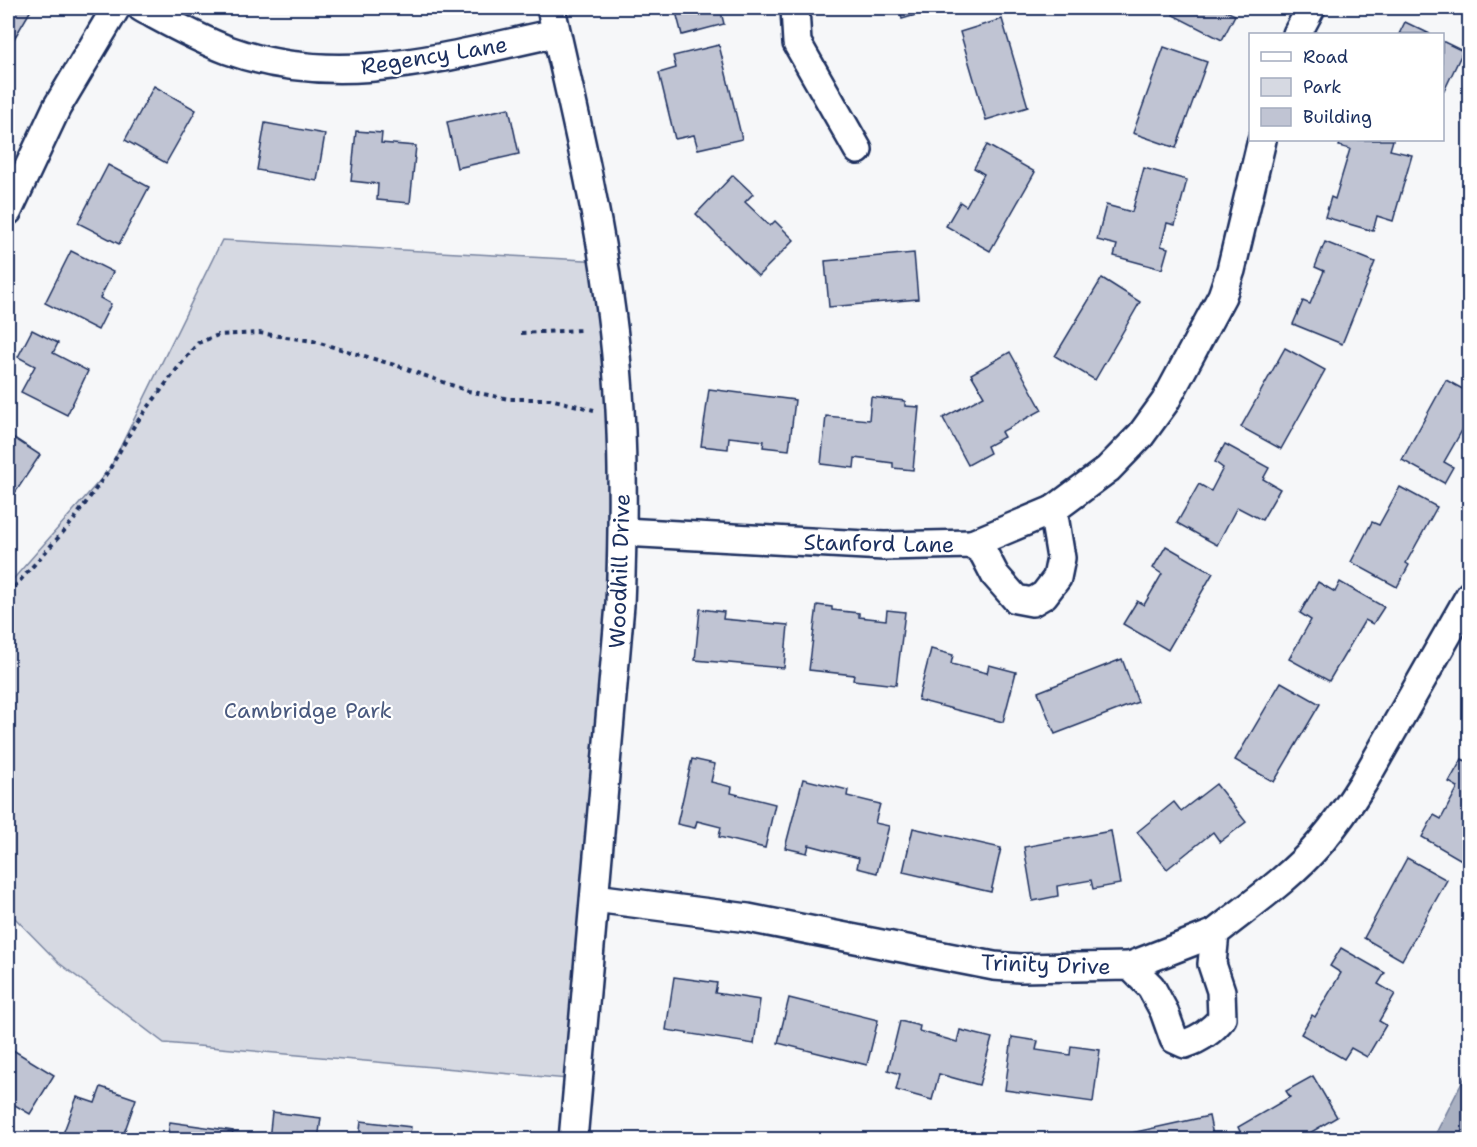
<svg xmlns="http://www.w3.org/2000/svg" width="1477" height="1147" font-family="'Shantell Sans',sans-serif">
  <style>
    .green { fill: #d6d9e2; stroke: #7884a0; stroke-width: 1.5 }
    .water { fill: #a9b0c1; stroke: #707c99; stroke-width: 1.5 }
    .building { fill: #c0c4d3; stroke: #1b2f5e; stroke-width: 1.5 }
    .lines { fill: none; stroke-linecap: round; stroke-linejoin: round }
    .street-casing { stroke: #1b2f5e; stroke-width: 32 }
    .path { stroke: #1b2f5e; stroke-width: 4; stroke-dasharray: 4.5 4.5; stroke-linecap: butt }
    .street { stroke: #fff; stroke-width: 27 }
    .labels { text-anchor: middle; stroke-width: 4.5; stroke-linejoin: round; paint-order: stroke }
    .street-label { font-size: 22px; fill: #1b2f5e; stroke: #fff }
    .park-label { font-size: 22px; fill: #4a5a7f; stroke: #fff }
  </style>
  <rect width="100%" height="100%" fill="#f6f7f9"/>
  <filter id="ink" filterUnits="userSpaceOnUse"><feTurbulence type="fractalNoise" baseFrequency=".0167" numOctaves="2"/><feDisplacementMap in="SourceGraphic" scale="12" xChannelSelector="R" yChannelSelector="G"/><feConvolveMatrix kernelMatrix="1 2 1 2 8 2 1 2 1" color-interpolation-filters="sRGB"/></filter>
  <g filter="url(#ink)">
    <!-- green -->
    <path class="green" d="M222 240 603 261 621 417 579 1080 164 1043 59 963 8 911V585L109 470Z"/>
    <!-- water -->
    <path class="water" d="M1469 1069V1139H1433Z"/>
    <!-- building -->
    <g class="building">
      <path d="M8 8H27L31 10 8 49Z"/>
      <path d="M675 8H720L724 24 682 35Z"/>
      <path d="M899 8H939L902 19Z"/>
      <path d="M1176 8H1226L1224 10 1235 15 1222 40 1173 15Z"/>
      <path d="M1002 19 1028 107 986 120 960 32Z"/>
      <path d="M1405 22 1430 34H1399Z"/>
      <path d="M1442 41 1463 51 1444 91 1442 90Z"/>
      <path d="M719 45 742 139 698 149 694 135 675 139 659 73 676 68 673 56Z"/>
      <path d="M1164 47 1207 62 1176 148 1133 133Z"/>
      <path d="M154 86 196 110 166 163 125 140Z"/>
      <path d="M509 108 519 154 457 168 447 122Z"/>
      <path d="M265 123 325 134 317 181 257 170Z"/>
      <path d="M356 131 382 133 381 143 416 146 410 203 377 200 378 184 351 181Z"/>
      <path d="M1341 140H1393L1390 150 1412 155 1393 221 1377 216 1373 231 1325 217 1331 197 1335 199 1350 149 1339 146Z"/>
      <path d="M987 145 1035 172 990 251 946 226 960 202 966 206 984 174 974 168Z"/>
      <path d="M108 165 149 187 119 244 78 223Z"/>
      <path d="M1144 168 1187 180 1175 225 1167 223 1161 246 1168 248 1162 269 1114 256 1117 245 1097 240 1106 205 1132 212Z"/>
      <path d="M733 175 753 194 745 202 770 226 775 221 794 240 758 276 696 214Z"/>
      <path d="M1325 242 1375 262 1342 344 1293 324 1303 301 1310 304 1324 271 1315 267Z"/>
      <path d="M71 251 113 272 100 298 111 304 98 330 45 303Z"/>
      <path d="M914 253 918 299 829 307 825 261Z"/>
      <path d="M1102 278 1140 302 1095 380 1055 356Z"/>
      <path d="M32 330 58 343 53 353 88 371 67 415 21 392 35 366 18 357Z"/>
      <path d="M1285 348 1325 370 1281 449 1241 427Z"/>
      <path d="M1010 352 1042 410 1001 432 1004 437 987 446 990 453 968 465 943 418 984 396 971 374Z"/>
      <path d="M1446 380 1470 393V430L1464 427 1444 462 1453 467 1444 483 1402 460Z"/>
      <path d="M709 389 795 400 789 450 763 447 764 441 729 437 728 449 701 446Z"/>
      <path d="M871 397 905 401V406L919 407 913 470 893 468V463L855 458 854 468 821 464 826 416 869 420Z"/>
      <path d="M8 434 40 455 13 496 8 493Z"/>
      <path d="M1225 444 1269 468 1263 479 1280 489 1262 520 1237 507 1217 545 1177 523 1199 484 1211 491 1223 468 1215 462Z"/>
      <path d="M1400 487 1437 507 1406 563 1409 565 1397 587 1351 562 1372 522 1379 525Z"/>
      <path d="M1166 546 1213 573 1168 650 1123 624 1137 601 1144 605 1162 574 1153 568Z"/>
      <path d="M1318 582 1335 592 1340 582 1384 607 1373 624 1365 620 1329 681 1289 659 1311 620 1300 613Z"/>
      <path d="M817 605 832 607V610L859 613V617L886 620 887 610 905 612 896 685 853 680 854 675 809 670Z"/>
      <path d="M700 609 724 612 723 619 788 625 784 668 695 660Z"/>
      <path d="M931 649 953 655 951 664 987 673 989 665 1016 672 1003 722 918 700Z"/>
      <path d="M1122 659 1138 702 1055 734 1038 692Z"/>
      <path d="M1281 682 1320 704 1274 782 1235 760Z"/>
      <path d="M692 759 715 764 711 782 732 787 731 793 775 804 765 848 719 837 721 827 697 821 695 828 677 824Z"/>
      <path d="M1462 759 1470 763V854L1465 862 1422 837 1434 815 1441 819 1458 787 1449 782Z"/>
      <path d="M803 779 848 790 847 796 880 804 875 823 889 826 877 873 857 868 859 858 809 845 807 853 785 848Z"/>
      <path d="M1216 784 1246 822 1220 842 1213 832 1167 869 1137 832 1174 802 1181 811Z"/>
      <path d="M913 828 1001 848 991 892 903 872Z"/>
      <path d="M1111 831 1120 884 1093 889 1091 880 1057 886 1058 896 1033 901 1024 847Z"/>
      <path d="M1407 858 1447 880 1402 960 1364 938Z"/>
      <path d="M1341 948 1385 973 1378 984 1395 994 1379 1021 1386 1025 1367 1057 1351 1048 1344 1059 1301 1034 1312 1015 1315 1017 1341 973 1330 966Z"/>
      <path d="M674 977 717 983 715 993 760 1000 754 1044 666 1030Z"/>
      <path d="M789 998 878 1020 867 1065 778 1043Z"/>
      <path d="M900 1021 920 1026 919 1031 957 1042 960 1030 992 1038 979 1085 939 1074 932 1100 896 1090 900 1074 888 1070Z"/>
      <path d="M1012 1037 1038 1041 1036 1050 1070 1055 1071 1046 1100 1050 1093 1102 1005 1090Z"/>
      <path d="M8 1047 54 1075 30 1114 8 1101Z"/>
      <path d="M1313 1076 1337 1117 1298 1140H1244L1238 1127 1290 1097 1286 1091Z"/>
      <path d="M101 1087 136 1099 124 1133 139 1138 138 1140 61 1139 77 1097 95 1103Z"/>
      <path d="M272 1112 321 1118 318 1140H269Z"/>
      <path d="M1209 1116 1214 1140H1123L1122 1135Z"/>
      <path d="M361 1121 411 1127 409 1140H359Z"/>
      <path d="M170 1122 233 1131 231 1140H167Z"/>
    </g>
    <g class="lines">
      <!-- street casing -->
      <g class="street-casing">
        <g id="street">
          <path d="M142 8C170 23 198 39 228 50 338 90 447 56 556 33"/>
          <path d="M551 8C572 103 596 199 609 297 624 398 624 502 620 605L573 1140"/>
          <path d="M795 8 797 43 858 150"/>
          <path d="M1297 34 1311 8"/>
          <path d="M8 211 57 107 116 8"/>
          <path d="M623 532 884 546 972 544 983 552 995 575 1016 599 1032 602 1044 595 1057 578 1061 558 1053 510 1108 469 1141 435 1165 402 1222 296 1231 270 1262 140"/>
          <path d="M972 544 1053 510"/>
          <path d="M595 898 748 918 994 966 1020 968 1130 966 1151 987 1164 1011 1174 1039 1185 1044C1200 1039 1212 1031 1222 1018L1221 991 1212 964 1215 933C1250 905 1290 878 1320 843 1336 824 1350 804 1363 783L1470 595"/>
          <path d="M1130 966 1215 933"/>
        </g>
      </g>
      <!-- path -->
      <g class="path">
        <path d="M521 333 582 330"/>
        <path d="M8 594 73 521 109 470 134 426 180 365 198 343 218 335 259 333 313 341 398 366 468 391 509 399H550L594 410"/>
      </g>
      <!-- street -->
      <use href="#street" class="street"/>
    </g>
  </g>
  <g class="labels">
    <!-- street labels -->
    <g class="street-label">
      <text transform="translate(434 55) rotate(-9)" y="8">Regency Lane</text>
      <text transform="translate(879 543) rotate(1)" y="8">Stanford Lane</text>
      <text transform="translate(619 571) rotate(-88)" y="8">Woodhill Drive</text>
      <text transform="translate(1046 964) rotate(2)" y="8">Trinity Drive</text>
    </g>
    <!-- park labels -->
    <g class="park-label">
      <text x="308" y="718">Cambridge Park</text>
    </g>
  </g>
  <!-- margin -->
  <rect width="1477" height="1147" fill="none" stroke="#fff" stroke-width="30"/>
  <rect x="15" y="15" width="1447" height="1117" fill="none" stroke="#1b2f5e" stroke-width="2" filter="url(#ink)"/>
  <!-- legend -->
  <rect x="1249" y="33" width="195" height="108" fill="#ffffff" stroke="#a4acbf" stroke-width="1.5"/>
  <rect x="1261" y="52" width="30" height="9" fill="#ffffff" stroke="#a4acbf" stroke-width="1.5"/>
  <text x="1303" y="63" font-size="18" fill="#1b2f5e">Road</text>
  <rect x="1261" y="78" width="30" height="18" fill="#d6d9e2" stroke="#a4acbf" stroke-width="1.5"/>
  <text x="1303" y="93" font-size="18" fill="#1b2f5e">Park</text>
  <rect x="1261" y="108" width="30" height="18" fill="#c0c4d3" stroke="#a4acbf" stroke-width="1.5"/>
  <text x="1303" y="123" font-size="18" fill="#1b2f5e">Building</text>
</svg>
